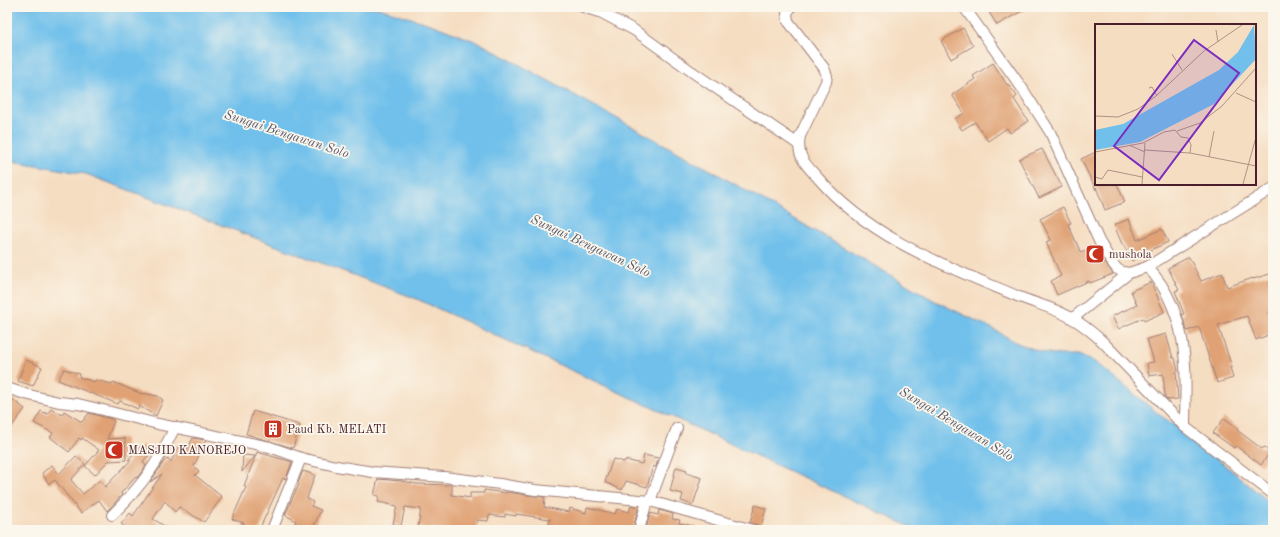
<svg xmlns="http://www.w3.org/2000/svg" width="1280" height="537" font-family="'Old Standard TT',serif">
  <style>
    .water { fill: #70c0eb; stroke: #5d708b }
    .building { fill: #e0a274 }
    .lines { fill: none; stroke-linecap: round; stroke-linejoin: round }
    .street-casing { stroke: #a07e76; stroke-width: 12 }
    .street { stroke: #fff; stroke-width: 10 }
    .labels { text-anchor: middle; stroke-width: 3.5; stroke-linejoin: round; paint-order: stroke }
    .poi-label { font-size: 12px; fill: #4a1f2b; stroke: #fbf7ec; text-anchor: start }
    .water-label { font-size: 13px; font-style: italic; fill: #57576e; stroke: #fbf7ec }
    .inset-road { fill: none; stroke: #b19185; stroke-width: 1 }
    .view { fill: #7b2cbf; fill-opacity: 0.15; stroke: #7b2cbf; stroke-width: 2 }
    .inset-edge { fill: none; stroke: #4a1f2b; stroke-width: 2 }
  </style>
  <rect width="100%" height="100%" fill="#fbf7ec"/>
  <filter id="ink" filterUnits="userSpaceOnUse"><feTurbulence type="fractalNoise" baseFrequency=".025" numOctaves="2"/><feDisplacementMap in="SourceGraphic" scale="8" xChannelSelector="R" yChannelSelector="G"/><feConvolveMatrix kernelMatrix="1 2 1 2 8 2 1 2 1" color-interpolation-filters="sRGB"/></filter>
  <filter id="wash" filterUnits="userSpaceOnUse"><feTurbulence type="fractalNoise" baseFrequency=".012" numOctaves="4" result="noise"/><feDisplacementMap in="SourceGraphic" scale="16" xChannelSelector="R" yChannelSelector="G"/><feGaussianBlur stdDeviation="0.9" result="paint"/><feColorMatrix in="noise" values="0 0 0 0 0 0 0 0 0 0 0 0 0 0 0 0 0 1.4 0 .05"/><feComposite in="paint" operator="in"/></filter>
  <g filter="url(#wash)">
    <rect width="100%" height="100%" fill="#f5ddc1"/>
    <!-- water -->
    <path class="water" d="M7 7H360L379 8 433 25 480 43 714 172 935 301 993 329 1017 343 1042 352 1060 355H1078L1095 362 1160 415 1191 437 1273 505V530H917L417 299 86 174 7 160Z"/>
    <g id="blocks">
      <!-- building -->
      <g class="building">
        <path d="M986 7H1029L997 25Z"/>
        <path d="M963 28 973 46 951 59 941 41Z"/>
        <path d="M993 63 1007 85 1008 84 1017 96 1014 99 1028 121 1010 133 1007 128 988 141 975 122 962 130 955 119 964 113 952 95 975 79 973 76Z"/>
        <path d="M1042 149 1062 187 1039 198 1019 159Z"/>
        <path d="M1096 152V184H1117L1125 202 1105 210 1096 187V190L1081 159Z"/>
        <path d="M1063 207 1071 223 1068 224 1081 253 1094 246 1113 274 1090 283 1089 281 1057 295 1051 281 1061 276 1046 242 1051 240 1040 219Z"/>
        <path d="M1129 219 1137 240 1162 229 1168 242 1147 252 1132 261 1123 244H1122L1114 225Z"/>
        <path d="M1189 257 1201 281 1222 273 1227 287 1253 278V279L1273 273V310L1269 312 1273 321V333L1256 340 1247 316 1218 325 1232 367H1230L1233 378 1217 383 1199 327 1187 331 1182 315 1184 314 1175 291 1179 290 1168 268Z"/>
        <path d="M1151 282 1164 312 1144 321 1143 318 1118 329 1112 316 1137 305 1131 291Z"/>
        <path d="M1166 334 1173 358H1175L1178 371H1176L1178 399 1168 400 1165 397 1163 374 1149 376 1147 363 1154 362 1147 339Z"/>
        <path d="M26 360 42 367 33 386 18 381Z"/>
        <path d="M64 369 80 374 79 377 94 382 95 380 112 384 113 382 142 394V393L158 396 163 400 156 416 139 406 138 409 120 401 118 404 58 380Z"/>
        <path d="M11 398 25 409 7 433V404Z"/>
        <path d="M51 408 62 415 64 411 82 422 89 413 111 419 114 421 107 439 125 438 126 460 108 461 95 475 85 466 99 450 82 438 81 440 79 438 69 452 50 437 53 433 34 423 41 411 48 414Z"/>
        <path d="M253 411 300 425 293 448 246 434Z"/>
        <path d="M1224 418 1238 428 1237 430 1262 449 1264 447 1270 452 1261 465 1236 446 1234 448 1213 433Z"/>
        <path d="M193 438 206 440 194 466 199 471 195 475 222 497 204 522 179 507 175 512 165 501 153 519 171 530H129L121 524 130 513 133 516 162 474 150 482 163 463 168 458 171 462 179 445 187 449Z"/>
        <path d="M142 445 151 453 143 461 146 466 137 478 136 477 121 493 122 495 107 511 99 500 81 513 55 480 49 484 42 473 52 465 59 474 76 456 85 464 71 480 83 494 100 480 105 487 131 460H128Z"/>
        <path d="M257 452 292 462 286 479 283 478 259 530H241L244 523 232 519 246 487 244 486Z"/>
        <path d="M243 455 255 456 242 472Z"/>
        <path d="M644 455 658 458 656 467 653 466 647 487 626 481 622 490 605 482 613 459 624 462 625 460 642 464Z"/>
        <path d="M676 467 687 470 686 473 702 478 693 505 681 501 683 494 670 491Z"/>
        <path d="M303 471 315 475 307 498 313 502 311 506 321 510 313 528 308 526 306 530H292L296 521 285 515 299 484 298 483Z"/>
        <path d="M378 479 401 481 417 484 452 485V495L470 498V493H484V490L506 493V492L542 497 545 498 544 507 569 512 570 508 586 513 587 507 615 514 617 509 629 512 631 506 638 508 633 530H618L610 528V530H548L550 519 516 514V516L505 514V517L489 515 488 521 477 520 476 530H447L430 528V529L418 527 421 509 405 507 401 526 393 524 397 506 378 502 379 496 374 495Z"/>
        <path d="M755 505 766 509 761 526 750 523Z"/>
        <path d="M659 510 673 514 672 519 680 520 679 523 697 527V530H646L650 513 658 515Z"/>
      </g>
    </g>
  </g>
  <g filter="url(#ink)">
    <use href="#blocks" fill-opacity="0" stroke="#a07e76" stroke-width="1"/>
    <g class="lines">
      <!-- street casing -->
      <g class="street-casing">
        <g id="street">
          <path d="M583 7 602 13 634 30 691 71 798 144"/>
          <path d="M791 7 787 13 788 21 824 68 827 76 826 82 800 136C796 156 805 164 818 178 869 238 946 266 1017 296 1036 304 1056 308 1073 319 1084 325 1093 333 1102 341L1185 427 1273 494"/>
          <path d="M964 7 1022 88 1050 132 1099 241 1111 261 1117 269 1123 272 1129 273"/>
          <path d="M1147 267C1169 288 1181 323 1184 353 1187 377 1185 403 1185 427"/>
          <path d="M1073 318 1129 273 1147 267 1273 188"/>
          <path d="M7 388 25 394 59 402 78 404 103 410 158 424 270 447 301 458 336 466 373 472 444 477 500 484 535 490 650 501 753 530"/>
          <path d="M650 501 677 428"/>
          <path d="M112 515C141 487 158 463 175 427"/>
          <path d="M272 530 301 458"/>
          <path d="M639 530 647 501"/>
        </g>
      </g>
      <!-- street -->
      <use href="#street" class="street"/>
    </g>
  </g>
  <!-- icons -->
  <defs>
    <g id="mosque-square" transform="scale(1)"><rect x="-9" y="-9" width="18" height="18" rx="4" fill="#c8321e" stroke="#fbf7ec"/><path d="M3.5-4.9A6 6 0 1 0 3.5 4.9A5 5 0 1 1 3.5-4.9Z" fill="#fff"/></g>
    <g id="building-square" transform="scale(1)"><rect x="-9" y="-9" width="18" height="18" rx="4" fill="#c8321e" stroke="#fbf7ec"/><path d="M-4-6H4V6H1V3H-1V6H-4ZM-2.5-4.3h1.7v1.8h-1.7ZM.8-4.3h1.7v1.8H.8ZM-2.5-1h1.7V.8h-1.7ZM.8-1h1.7V.8H.8Z" fill="#fff"/></g>
  </defs>
  <g fill-rule="evenodd">
    <use href="#mosque-square" x="1095" y="254"/>
    <use href="#building-square" x="273" y="429"/>
    <use href="#mosque-square" x="114" y="450"/>
  </g>
  <g class="labels">
    <!-- poi labels -->
    <g class="poi-label">
      <text x="1109" y="258">mushola</text>
      <text x="287" y="433">Paud Kb. MELATI</text>
      <text x="128" y="454">MASJID KANOREJO</text>
    </g>
    <!-- water labels -->
    <g class="water-label">
      <text transform="translate(287 133) rotate(18)" y="5">Sungai Bengawan Solo</text>
      <text transform="translate(591 245) rotate(25)" y="5">Sungai Bengawan Solo</text>
      <text transform="translate(957 423) rotate(31)" y="5">Sungai Bengawan Solo</text>
    </g>
  </g>
  <!-- overview -->
  <g transform="translate(1095 24)">
    <rect width="161" height="161" fill="#f5ddc1"/>
    <path d="M159 1 161 35 119 80 45 118 0 126V106L28 100 124 46 143 28Z" fill="#70c0eb"/>
    <path class="inset-road" d="M121 6 123 18M77 30 87 46M54 64 57 63 62 72M141 69 161 78M0 92 23 93 43 85 61 72 109 27 147 1M82 107 105 99 127 82 161 44M34 121 50 128M50 126 95 129 161 142M0 128 48 119 69 108 80 106 86 113 93 114 96 121 95 129M114 133 119 107M0 153 7 155 13 146 47 153M47 160 50 119M148 160 161 113"/>
    <path class="view" d="M99 16 144 49 64 156 19 122Z"/>
    <rect width="161" height="161" class="inset-edge"/>
  </g>
  <!-- margin -->
  <rect width="1280" height="537" fill="none" stroke="#fbf7ec" stroke-width="24"/>
</svg>
